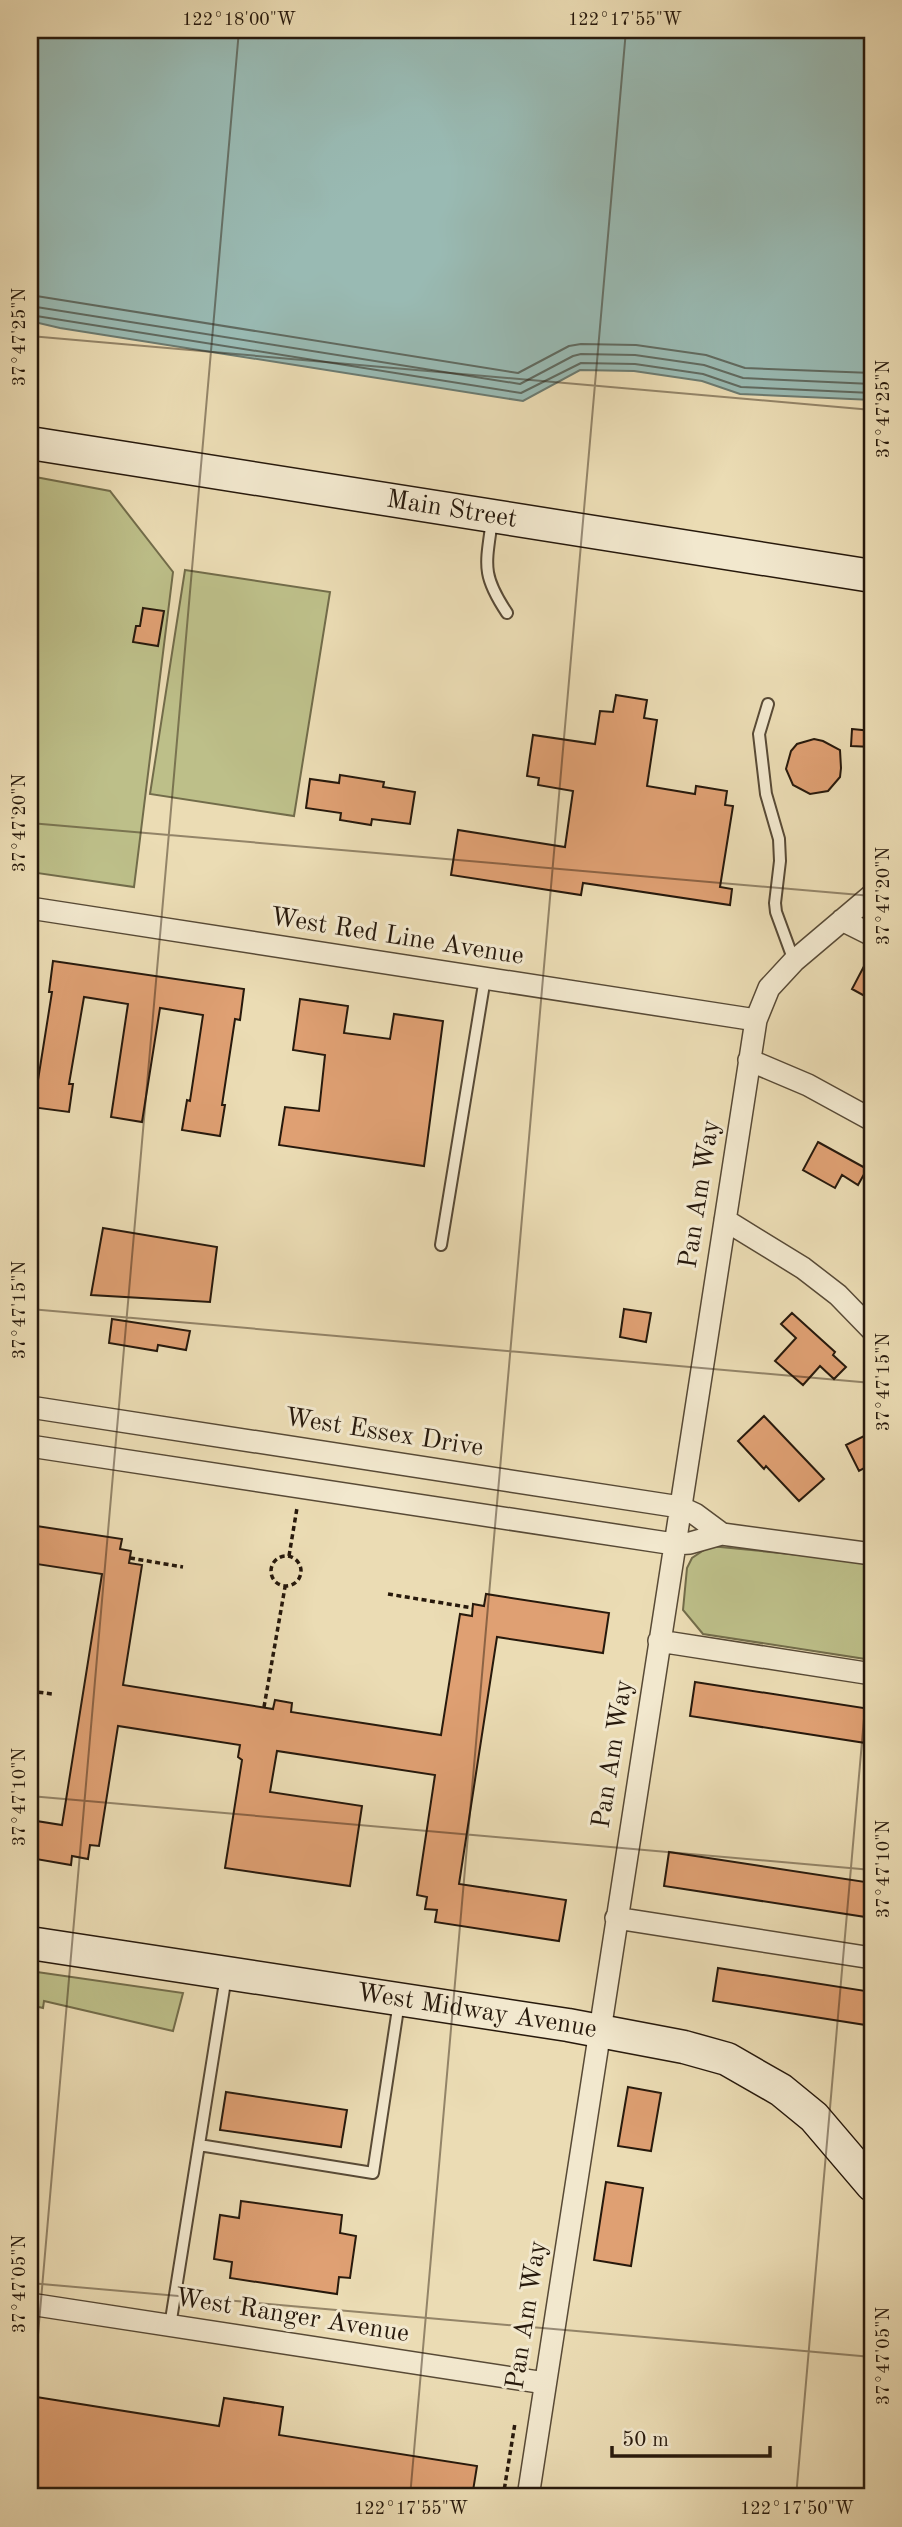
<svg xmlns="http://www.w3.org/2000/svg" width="902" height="2527" viewBox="0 0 902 2527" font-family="'Old Standard TT',serif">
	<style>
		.green { fill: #bdbf89; stroke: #726c4a; stroke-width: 2 }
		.water { fill: #99bab3; stroke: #6b7a70; stroke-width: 2 }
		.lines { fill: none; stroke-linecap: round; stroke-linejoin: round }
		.shore { stroke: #606a60; stroke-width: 2 }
		.building { fill: #dfa073; stroke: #27190c; stroke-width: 2 }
		.lane-casing { stroke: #584a36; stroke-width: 14 }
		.street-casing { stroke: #584a36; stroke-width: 24 }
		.secondary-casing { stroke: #27190c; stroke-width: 35 }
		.path { stroke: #27190c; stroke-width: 3.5; stroke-dasharray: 5 3.5; stroke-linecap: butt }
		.lane { stroke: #f2e8ce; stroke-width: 10 }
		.street { stroke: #f2e8ce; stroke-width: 21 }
		.secondary { stroke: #f2e8ce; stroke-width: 32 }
		.ticks { fill: none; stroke: #27190c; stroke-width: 2; stroke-opacity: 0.45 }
		.labels { text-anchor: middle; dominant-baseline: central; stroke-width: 6; stroke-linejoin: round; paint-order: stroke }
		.street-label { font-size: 26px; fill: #27190c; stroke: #f2e8ce }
		.neatline { fill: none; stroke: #27190c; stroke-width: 2.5 }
		.ticks-label { font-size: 18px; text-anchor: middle; fill: #27190c }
	</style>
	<rect width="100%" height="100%" fill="#ebdcb4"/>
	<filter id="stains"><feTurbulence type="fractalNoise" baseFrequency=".00286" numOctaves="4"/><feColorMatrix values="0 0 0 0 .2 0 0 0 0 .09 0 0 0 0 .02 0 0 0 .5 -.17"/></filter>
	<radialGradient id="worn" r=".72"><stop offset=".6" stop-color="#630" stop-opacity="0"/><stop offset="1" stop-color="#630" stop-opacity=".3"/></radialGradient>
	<path class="green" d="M30,476L110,491L173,572L134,887L30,872Z
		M185,570L330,592L294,816L150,794Z
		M710,1546L872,1562V1660L703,1634L683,1610L687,1568L692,1558Z
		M30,1971L183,1993L173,2031L44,2001L43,2008L30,2005Z"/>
	<path class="water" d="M30,30H872V400L740,394L702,381L634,371L580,370L523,401L60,328L30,321Z"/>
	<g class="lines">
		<path class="shore" d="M30,295L518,373L569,346L581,344L636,345L706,355L745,368L872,373
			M30,306L520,384L573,356L581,354L635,355L704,365L743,378L872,384
			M30,315L521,393L581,363L635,364L703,374L741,387L872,393"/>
	</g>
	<path class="building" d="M143,608L164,611L158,646L133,642L136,626H140Z
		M616,695L647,700L644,718L657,720L647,786L695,794L696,786L727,791L725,805L733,806L720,887L732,889L730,905L583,883L581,895L451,875L458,830L565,847L573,791L538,785L539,778L527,776L533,735L595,744L600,711L613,712Z
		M852,729L872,731V747L851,746Z
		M814,739L823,741L840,750L841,768L840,777L828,791L810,794L793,785L786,769L791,751L797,744Z
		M340,775L384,782L383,787L415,792L410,824L372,819L371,825L340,820L341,813L306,808L310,779L339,783Z
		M872,951V1000L852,989Z
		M53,961L244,989L240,1020L235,1019L222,1105H225L220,1136L182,1130L187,1100L190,1101L203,1015L160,1008L142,1122L111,1117L128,1004L84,997L69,1084H73L69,1112L31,1107L34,1078L38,1080L52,992H49Z
		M300,999L348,1006L344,1033L390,1039L394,1014L443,1021L424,1166L279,1145L285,1107L319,1111L325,1055L293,1050Z
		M818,1142L867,1169L858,1185L842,1175L835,1188L803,1170Z
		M103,1228L217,1247L210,1302L91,1295Z
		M624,1309L651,1313L646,1342L620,1337Z
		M792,1313L835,1352L833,1355L846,1367L834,1379L820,1366L803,1385L775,1361L796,1338L781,1324Z
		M112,1319L190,1331L186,1350L158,1345L157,1351L109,1343Z
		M764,1416L824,1479L799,1501L766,1466L764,1469L738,1441Z
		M872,1432V1464L859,1471L846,1445Z
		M30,1525L122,1539L120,1549L131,1551L129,1563L142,1565L123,1685L273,1709L275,1700L292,1703L291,1712L441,1735L460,1614L472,1616L473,1604L484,1606L486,1594L609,1613L603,1653L497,1637L459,1884L566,1900L559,1941L435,1922L437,1910L425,1909L427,1897L417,1895L435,1775L277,1751L270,1792L362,1806L350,1886L225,1868L242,1760L238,1757L240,1745L118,1726L99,1846L90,1845L88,1859L72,1856L71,1865L30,1858V1820L62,1825L102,1574L30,1563Z
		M695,1682L870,1709L869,1712H872V1744L690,1716Z
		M669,1852L872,1883V1918L664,1886Z
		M718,1968L872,1992V2026L713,2001Z
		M628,2087L661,2093L651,2151L618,2146Z
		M226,2092L347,2110L341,2147L220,2130Z
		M606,2182L643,2188L631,2266L594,2260Z
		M241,2201L342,2215L340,2233L356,2236L350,2278L339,2277L337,2294L230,2278L232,2262L214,2259L220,2215L239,2218Z
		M30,2396L219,2426L224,2398L283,2407L279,2435L477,2466L472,2497H30Z"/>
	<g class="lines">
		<g class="lane-casing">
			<path id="lane" d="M492,520C486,565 481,574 507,613
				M768,704L759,734L766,794L779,839L780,861L775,903L776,912L794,961
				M441,1245L485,978
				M199,2145L373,2173L399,2002
				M170,2326L226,1976"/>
		</g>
		<g class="street-casing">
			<path id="street" d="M30,908L756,1020
				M842,920L872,935
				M749,1060L808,1085L872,1120
				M725,1220L803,1268L838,1295L872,1330
				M30,1407L680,1507L695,1514L722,1534
				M30,1446L674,1544L690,1543L722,1534L872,1554
				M659,1641L872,1674
				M616,1918L872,1958
				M30,2304L545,2383
				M528,2497L756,1020L769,988L794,961L872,895"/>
		</g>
		<g class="secondary-casing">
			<g id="secondary">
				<path id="s1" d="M30,443L872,576"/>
				<path id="s2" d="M30,1943L568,2025L684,2047L727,2059L781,2090L814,2117L872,2185"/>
			</g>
		</g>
		<path class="path" d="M271 1571a15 15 0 1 1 30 0a15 15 0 1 1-30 0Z
			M289,1556L297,1508
			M130,1558L183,1567
			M388,1594L473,1608
			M30,1691L52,1694
			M264,1707L285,1587
			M503,2497L515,2423"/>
		<use href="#lane" class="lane"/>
		<use href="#street" class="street"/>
		<use href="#secondary" class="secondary"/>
	</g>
	<path class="ticks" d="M30,336L872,410M30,823L872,896M30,1309L872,1383M30,1796L872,1870M30,2283L872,2357M30,2426L239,30M410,2497L626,30M796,2497L872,1627"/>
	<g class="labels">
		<g class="street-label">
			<text stroke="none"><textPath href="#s1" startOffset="427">Main Street</textPath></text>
			<text transform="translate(397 937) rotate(9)">West Red Line Avenue</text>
			<text transform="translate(700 1194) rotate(-81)">Pan Am Way</text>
			<text transform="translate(384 1433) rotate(9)">West Essex Drive</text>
			<text transform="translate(613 1754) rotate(-81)">Pan Am Way</text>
			<text stroke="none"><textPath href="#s2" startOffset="452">West Midway Avenue</textPath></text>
			<text transform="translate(527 2315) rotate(-81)">Pan Am Way</text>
			<text transform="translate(292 2316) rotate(9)">West Ranger Avenue</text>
		</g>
	</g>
	<rect width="902" height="2527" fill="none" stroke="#ebdcb4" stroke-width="77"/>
	<path d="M612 2446v10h158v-10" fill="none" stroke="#27190c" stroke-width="3.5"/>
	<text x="622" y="2446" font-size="21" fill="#27190c" stroke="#f2e8ce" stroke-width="5" paint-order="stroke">50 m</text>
	<rect x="38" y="38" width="826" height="2450" class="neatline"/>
	<g class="ticks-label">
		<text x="239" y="25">122°18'00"W</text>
		<text x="625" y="25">122°17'55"W</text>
		<text transform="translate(19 337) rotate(-90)" y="6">37°47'25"N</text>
		<text transform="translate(883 409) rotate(-90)" y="6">37°47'25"N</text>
		<text transform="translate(19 823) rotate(-90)" y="6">37°47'20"N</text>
		<text transform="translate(883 896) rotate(-90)" y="6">37°47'20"N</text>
		<text transform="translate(19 1310) rotate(-90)" y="6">37°47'15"N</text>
		<text transform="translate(883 1382) rotate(-90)" y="6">37°47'15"N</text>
		<text transform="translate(19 1797) rotate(-90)" y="6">37°47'10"N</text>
		<text transform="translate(883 1869) rotate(-90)" y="6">37°47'10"N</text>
		<text transform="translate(19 2284) rotate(-90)" y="6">37°47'05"N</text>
		<text transform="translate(883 2356) rotate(-90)" y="6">37°47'05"N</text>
		<text x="411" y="2514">122°17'55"W</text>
		<text x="797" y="2514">122°17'50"W</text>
	</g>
	<rect width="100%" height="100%" filter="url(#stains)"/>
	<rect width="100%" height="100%" fill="url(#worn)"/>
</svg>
